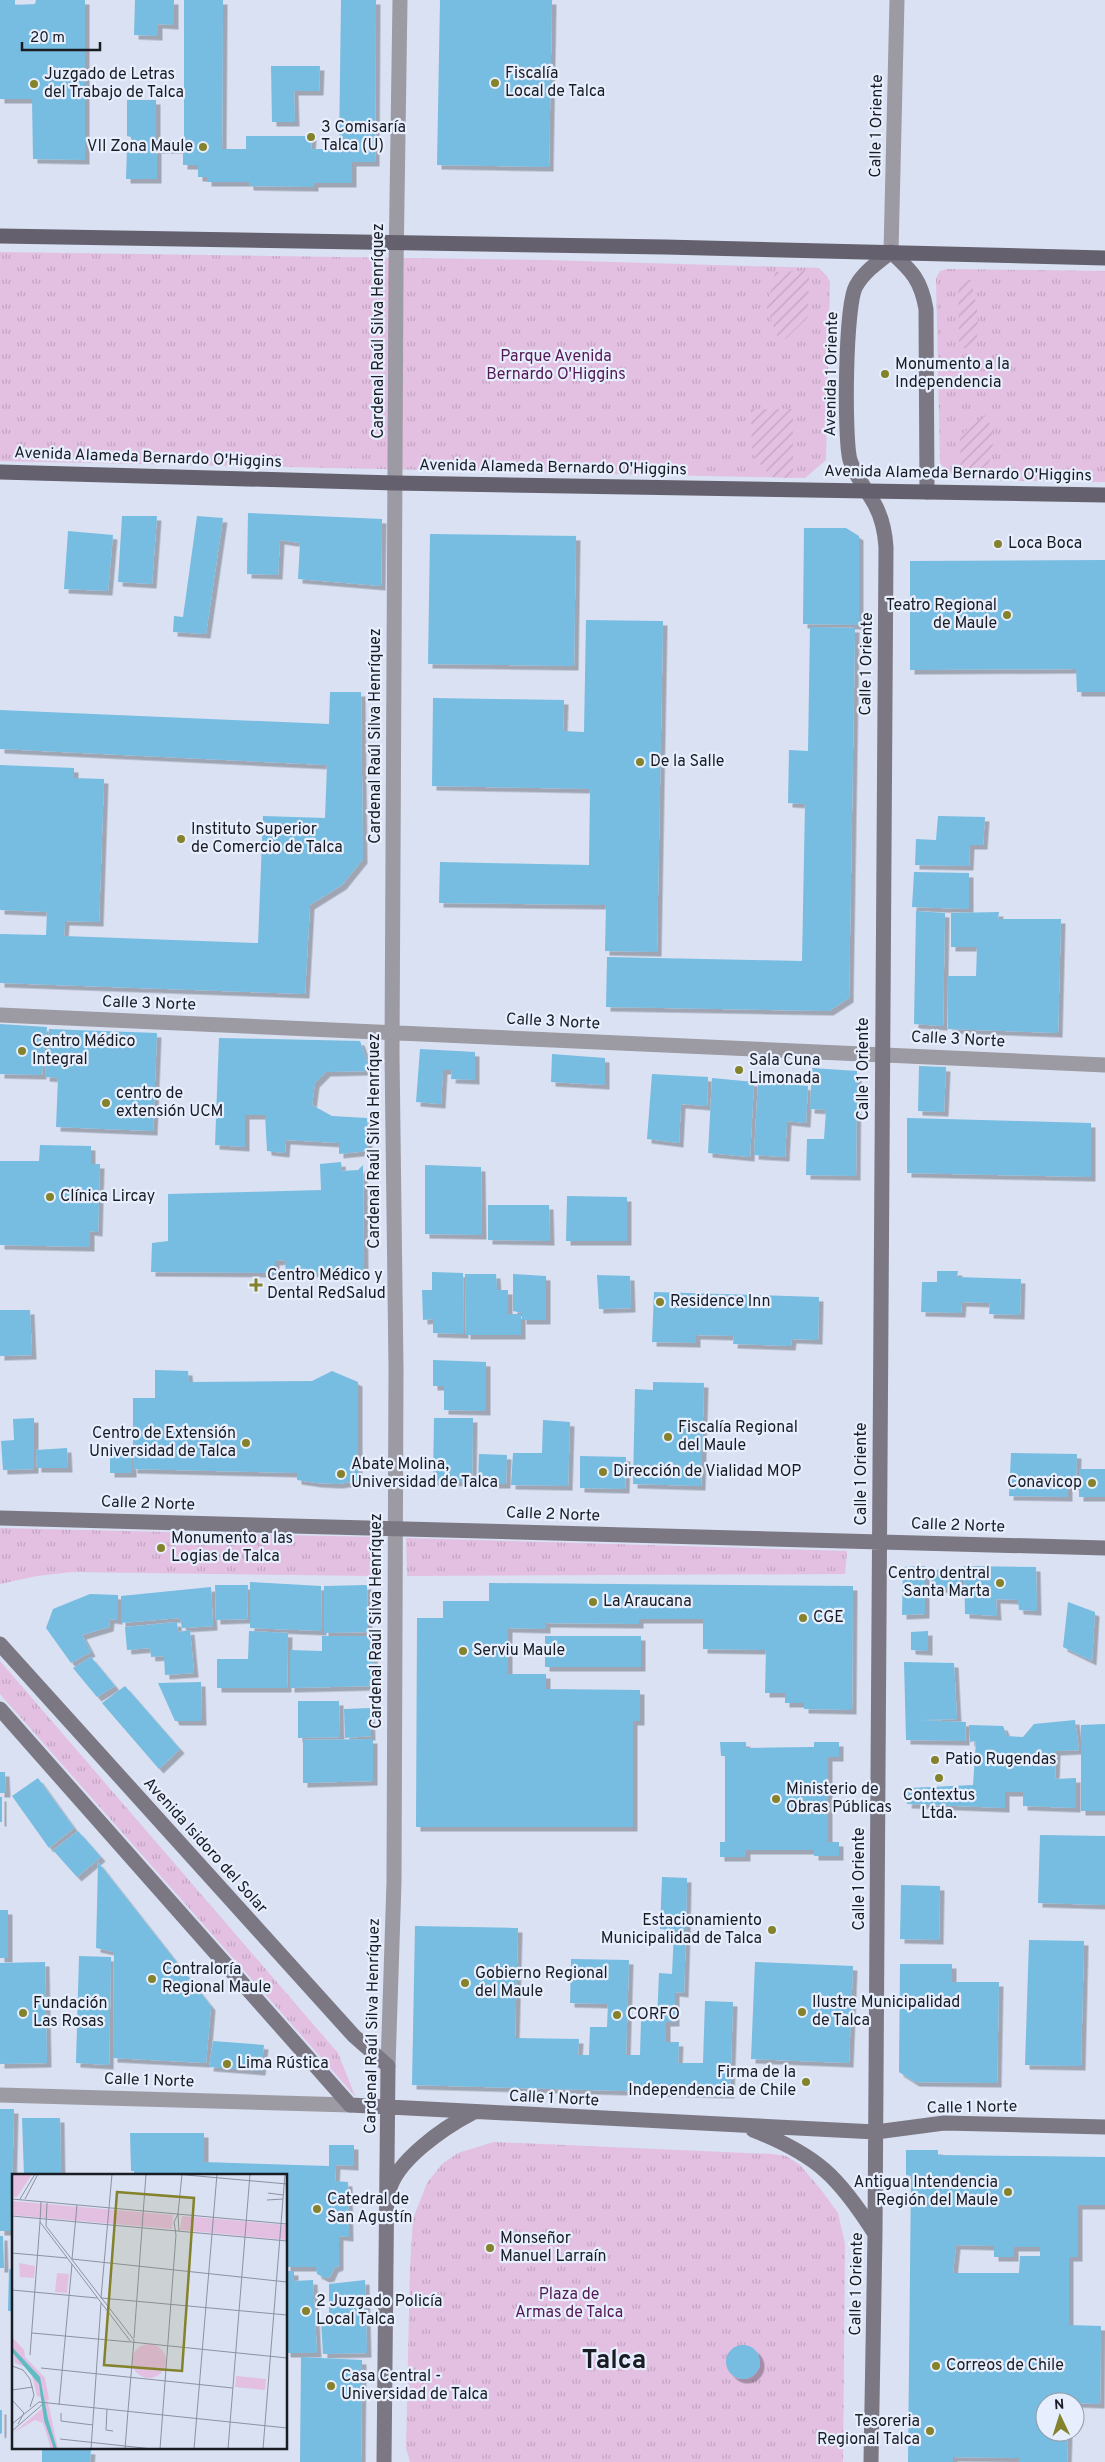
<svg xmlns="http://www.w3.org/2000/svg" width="1105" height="2462" viewBox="0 0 1105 2462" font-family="Overpass,sans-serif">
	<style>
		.park { fill: url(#park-tufts) }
		.garden { fill: url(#garden-furrows) }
		.building { fill: #77bce1; fill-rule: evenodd; filter: url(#shadow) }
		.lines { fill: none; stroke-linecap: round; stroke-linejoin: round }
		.street { stroke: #9c9aa2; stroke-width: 15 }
		.secondary { stroke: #7b7884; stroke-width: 15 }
		.primary { stroke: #64606e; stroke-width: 15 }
		.poi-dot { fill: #84822b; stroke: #e7eefd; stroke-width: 2 }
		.labels { text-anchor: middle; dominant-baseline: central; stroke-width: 4.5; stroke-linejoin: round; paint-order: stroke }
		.poi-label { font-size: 16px; fill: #191c23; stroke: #e7eefd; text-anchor: start }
		.street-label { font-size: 16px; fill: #191c23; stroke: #e7eefd }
		.park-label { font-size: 16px; fill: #541853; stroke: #e7eefd }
		.town-label { font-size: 26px; font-weight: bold; fill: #191c23; stroke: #e7eefd }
		.inset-road { fill: none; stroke: #8c92a0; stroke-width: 1 }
		.view { fill: #84822b; fill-opacity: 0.15; stroke: #84822b; stroke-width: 2.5 }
		.inset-edge { fill: none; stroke: #191c23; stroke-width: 2.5 }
	</style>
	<defs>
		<pattern id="park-tufts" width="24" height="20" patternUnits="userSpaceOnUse" patternTransform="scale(1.25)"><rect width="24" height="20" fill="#e3bfe1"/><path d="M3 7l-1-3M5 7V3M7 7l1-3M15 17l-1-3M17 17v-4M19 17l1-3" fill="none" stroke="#c2a4c1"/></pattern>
		<pattern id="garden-furrows" width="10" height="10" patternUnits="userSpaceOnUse" patternTransform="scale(1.25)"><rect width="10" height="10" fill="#e3bfe1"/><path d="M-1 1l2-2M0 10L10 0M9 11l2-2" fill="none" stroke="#c2a4c1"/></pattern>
		<filter id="shadow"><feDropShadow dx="4.5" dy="4.5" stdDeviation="0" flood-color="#0004"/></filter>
	</defs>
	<rect width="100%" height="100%" fill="#d9e1f3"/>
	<path class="park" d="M0,252L546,260L819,268L827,276L830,282L826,460L805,478L0,461Z
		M948,269L1105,271V482L958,480L940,464L936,278L940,271Z
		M0,1528L372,1537L371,1576L72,1572L37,1576L0,1584Z
		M406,1538L847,1551L845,1574L407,1576Z
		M0,1661L338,2053L355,2096L0,1694Z
		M494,2142L772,2154L786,2156L800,2165L822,2191L838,2213L845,2244L843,2462H410L406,2448L410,2267L413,2219L427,2183L442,2164L458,2153Z"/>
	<path class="garden" d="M803,271L809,276L808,317L786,339L779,340L766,306L774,282L775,272Z
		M962,277H969C977,300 981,323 975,348H963L959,342L958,283Z
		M751,409H793V478L771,477L752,454Z
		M985,415C999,437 992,458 982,480H961L960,436Z"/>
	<path class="building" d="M0,0H15V5L35,4L36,0H85V160L33,159L32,99H0Z
		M135,0H174V25L158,24V36L134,35Z
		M184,0H223L222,149H246V136H312L311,149H339L341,0H376L375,162H352V183H314V187L249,186V182H207V177H198V165H183V149H157V179H126L127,147H131V137L127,136V100H156V140H184Z
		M440,0H552L549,167L437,165Z
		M271,66H320L319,91H294L295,122H272Z
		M248,513L382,519L381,586L298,579L300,543L280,540L278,575L247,574Z
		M122,516H157L152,584L118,582Z
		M197,516L223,518L206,634L173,632L174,616L183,617Z
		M804,528H846L859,536V625L803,624Z
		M68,531L113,535L108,591L64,589Z
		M430,534L576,536L574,666L428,664Z
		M1105,560V692H1077L1076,669L910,670V561Z
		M586,620L663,621L657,952L605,951L606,905L439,903L440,862L589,865L590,789L432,786L433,698L564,700L563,731L584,732Z
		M810,627L855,628L849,998L829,1011L606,1007L607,957L802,961L805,804L788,803L789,750L808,751Z
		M330,692H361L363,859L342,885L310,905L305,994L0,983V934L46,935L47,912L0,910V765L74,768V778L104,779L99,922L65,921L64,936L258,943L263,816L325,818L327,765L0,749V710L329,724Z
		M938,816L985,817L983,845H970L969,866L915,865L916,839L936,840Z
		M914,872L969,873V909L912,907Z
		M916,911L945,913L943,1026L914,1024Z
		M999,912L998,919H1061L1058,1033L948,1029L947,976H976L977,947H951V913Z
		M0,1024L47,1027L42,1075L0,1074Z
		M49,1029L157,1033L153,1131L56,1127L58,1078L45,1077Z
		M219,1038L360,1041L367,1061L366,1071L326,1072L315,1083L312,1105L332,1116L367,1118L368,1151L339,1154V1143L286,1140L285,1153L267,1151L265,1115H245V1147L215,1145Z
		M420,1049L475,1052V1080L451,1079L452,1070H443L441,1104L416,1102Z
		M552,1054L605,1058V1085L551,1082Z
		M919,1066L946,1067L944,1112L918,1111Z
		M812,1068L857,1071L856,1176L806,1175L807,1139H824L826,1110L810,1109Z
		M652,1074L708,1077L707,1106L681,1104L679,1143L647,1139Z
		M712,1078L754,1082L750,1157L708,1153Z
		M758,1081L808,1086L806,1123L787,1121L785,1157L754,1155Z
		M907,1118L1091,1123V1177L907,1173Z
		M40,1145L91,1146V1164H100L98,1232L90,1231V1247L0,1245V1161H39Z
		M341,1162L342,1171L358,1170L363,1165L364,1272L286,1273L285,1260L275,1261V1273L151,1272L152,1243L168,1241V1194L321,1190L320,1164Z
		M425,1165L481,1167L482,1235L425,1234Z
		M567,1196L627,1197V1241H566Z
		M488,1205H549L550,1241L488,1240Z
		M937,1271H958L957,1277L1021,1279L1020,1315L989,1314L990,1303L962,1302L961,1313L921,1312L922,1282H937Z
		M432,1272L463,1273L464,1334L433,1333V1319L423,1320L422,1290H432Z
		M465,1274H496L497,1290H508V1314H521V1335H466Z
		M513,1274L546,1276V1320H522V1313L513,1311Z
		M597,1275L630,1276L631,1308L599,1309Z
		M654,1292L819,1297L818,1340L792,1339L791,1346L733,1344L734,1336L696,1335V1343L652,1342Z
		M0,1310H30L32,1355L0,1356Z
		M433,1360L486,1362V1411L444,1410V1386H433Z
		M155,1370L188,1371L189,1382L312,1381L332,1371L358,1382V1481L338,1484L317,1483L297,1480V1473L133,1469V1398H155Z
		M653,1382L704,1383L701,1486L633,1484L635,1389L653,1390Z
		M34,1418V1469L3,1470L1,1441L14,1440L13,1419Z
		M434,1418H473L472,1482L433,1481Z
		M543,1420L570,1422L568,1486L511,1485L513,1453H542Z
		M67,1448L68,1468H37L36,1450Z
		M110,1448H132V1473H110Z
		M1011,1453L1077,1454L1076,1486L1068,1484V1497L1009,1496Z
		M479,1454L507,1455L506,1484H478Z
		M580,1456L626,1457L625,1489L580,1488Z
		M1079,1469H1105V1497H1079Z
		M925,1566V1614L902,1615L903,1567Z
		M964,1566L1036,1567L1037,1611L1019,1610L1018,1600L996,1599L997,1616L965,1614Z
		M962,1569V1589L932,1588L931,1570Z
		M250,1582L321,1586L322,1631L250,1628Z
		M489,1583L853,1586L852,1710L804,1709V1703H785V1693H765L766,1650L703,1649V1619H639V1624L546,1623V1629L508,1628V1674H546V1689L640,1690V1721H633V1827H416L417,1618H443V1601H489Z
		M215,1585H248L247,1619L216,1620Z
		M367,1585L368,1632L324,1633V1586Z
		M211,1587L213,1626L182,1628L180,1618L121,1623V1596Z
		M90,1594L118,1595V1620L110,1619L109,1627L82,1635L91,1652L71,1663L46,1628L53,1609Z
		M1068,1602L1095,1612L1092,1661L1063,1647Z
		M177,1622L178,1632L190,1630L194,1673L165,1675L164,1656L151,1657L150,1648L127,1650L125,1627Z
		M249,1631L288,1633L287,1688H217V1659H248Z
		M928,1631V1651L911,1650V1632Z
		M322,1636H373L374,1686L290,1688V1650L322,1651Z
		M545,1636H641V1667H545Z
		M91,1657L115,1686L97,1697L73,1668Z
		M904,1662L954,1663L957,1719L919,1720L966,1722L965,1741L906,1740Z
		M201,1682L202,1721H175L158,1683Z
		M125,1686L180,1749L159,1769L102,1703Z
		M298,1701H339L340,1737L298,1738Z
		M370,1708L371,1736L345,1738L344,1709Z
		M1075,1720L1079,1750L1056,1751L1055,1779L1076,1778V1808L1023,1806V1792H1005V1808L907,1804L909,1788L973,1785L976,1741L970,1742L969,1725L1003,1726L1007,1736L1023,1737L1034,1724Z
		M1105,1724V1811H1081V1725Z
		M373,1739V1781L303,1783V1740Z
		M720,1742H746V1748L814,1747V1742H839V1757H828V1842H839V1856H814V1850H746V1857H720V1842H725V1756H721Z
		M0,1772H5L6,1793H0Z
		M38,1778L74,1828L49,1848L12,1796Z
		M0,1797H2V1822H0Z
		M78,1831L101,1857L77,1877L53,1850Z
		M1040,1835L1105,1836V1905L1038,1903Z
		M98,1862L211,2006L206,2063L113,2058L114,1952L96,1948Z
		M662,1877L687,1878L686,1930L660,1929Z
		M901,1885L940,1886L939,1940L900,1939Z
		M0,1910H8V1958H0Z
		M415,1926L518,1928L515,2038L579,2039L578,2055H589L590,2027H607L608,2004L570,2003L571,1959L629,1960L626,2055H640L641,2020H657L659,1973L672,1974L674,1931H686L684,1993L675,1992V2022H666V2042H679L678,2063H703L705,2001L733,2002L730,2094L412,2085Z
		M1029,1940L1084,1941L1081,2066L1025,2065Z
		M79,1956L111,1957L109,2065L76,2063Z
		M45,1962L47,2063L0,2064V1963Z
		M755,1962L853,1966L849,2063L751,2059Z
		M900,1964H952V1982H999L997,2083L915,2082L899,2072Z
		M213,2041L264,2045L261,2071L209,2067Z
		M0,2109H14L11,2231H0Z
		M22,2118H60L61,2176H24Z
		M130,2133H204V2162L329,2166V2145H354V2166L336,2165L335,2181L348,2182L349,2237L339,2236V2266L334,2268L330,2277L325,2278L317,2274L316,2267H286V2176H134V2171H131Z
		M906,2150H938V2155L1105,2157V2205H1078V2257H1069V2325L1101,2326L1100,2404L1045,2402V2432H1068L1067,2462H1019V2458L953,2457V2462H908L911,2176L906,2175ZM956,2245L994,2246V2257H1014V2247H1040V2256H1020L1019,2273H953Z
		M0,2236H3L4,2268H0Z
		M9,2269L14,2270V2311H8Z
		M286,2271H294V2281L313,2280L317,2353H286Z
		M365,2280L367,2353L323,2354L321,2321L329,2319V2284Z
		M726 2362a17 17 0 1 1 34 0a17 17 0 1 1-34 0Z
		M301,2357L362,2360L361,2462H300Z
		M0,2410H2V2433L0,2434Z
		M42,2448L91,2450L90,2462H42Z"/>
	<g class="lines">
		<path class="street" d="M891,252L897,0
			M0,1015L1105,1065
			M388,2066L394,1882L396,1368L392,1054L396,268L400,0
			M0,2095L350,2105"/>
		<path class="secondary" d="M0,1518L1105,1548
			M0,1644L354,2036L388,2066L384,2462
			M0,1709L350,2105L876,2132L944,2123L1105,2127
			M753,2130C817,2155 839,2177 875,2234
			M389,2192C395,2161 445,2127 472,2113
			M871,2462L875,2234L886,547C885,532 882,517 874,503C866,489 855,476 850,460C844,438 845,305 856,286C864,272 878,262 891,252C912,271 921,280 926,309L927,492"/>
		<path class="primary" d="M0,236L665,247L1105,258
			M0,472L395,483L1105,495"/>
	</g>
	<g class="poi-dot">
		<circle cx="495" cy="83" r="5"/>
		<circle cx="34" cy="84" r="5"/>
		<circle cx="311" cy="137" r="5"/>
		<circle cx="203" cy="147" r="5"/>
		<circle cx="885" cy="374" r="5"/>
		<circle cx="998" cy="544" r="5"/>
		<circle cx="1007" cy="615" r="5"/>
		<circle cx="640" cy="762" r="5"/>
		<circle cx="181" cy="839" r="5"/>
		<circle cx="22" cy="1051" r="5"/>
		<circle cx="739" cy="1070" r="5"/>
		<circle cx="106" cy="1103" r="5"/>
		<circle cx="50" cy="1197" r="5"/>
		<path d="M253.5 1277.5h5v5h5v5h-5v5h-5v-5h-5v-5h5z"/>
		<circle cx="660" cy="1302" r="5"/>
		<circle cx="668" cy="1437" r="5"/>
		<circle cx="246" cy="1443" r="5"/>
		<circle cx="603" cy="1472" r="5"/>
		<circle cx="341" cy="1474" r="5"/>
		<circle cx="1092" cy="1483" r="5"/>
		<circle cx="161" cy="1548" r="5"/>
		<circle cx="1000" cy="1583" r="5"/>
		<circle cx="593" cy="1602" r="5"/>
		<circle cx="803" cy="1618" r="5"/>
		<circle cx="463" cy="1651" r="5"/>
		<circle cx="935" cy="1760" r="5"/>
		<circle cx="939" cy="1778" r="5"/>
		<circle cx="776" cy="1799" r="5"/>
		<circle cx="772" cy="1930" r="5"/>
		<circle cx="152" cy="1979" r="5"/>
		<circle cx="465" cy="1983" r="5"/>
		<circle cx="802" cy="2012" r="5"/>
		<circle cx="23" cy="2013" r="5"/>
		<circle cx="617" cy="2015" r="5"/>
		<circle cx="227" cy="2064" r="5"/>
		<circle cx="806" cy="2082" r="5"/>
		<circle cx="1008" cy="2192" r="5"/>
		<circle cx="317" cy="2209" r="5"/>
		<circle cx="490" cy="2248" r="5"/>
		<circle cx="306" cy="2311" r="5"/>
		<circle cx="936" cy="2366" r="5"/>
		<circle cx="331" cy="2386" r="5"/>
		<circle cx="930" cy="2431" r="5"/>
	</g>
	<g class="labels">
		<g class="poi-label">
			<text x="505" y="74">Fiscalía<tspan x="505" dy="18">Local de Talca</tspan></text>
			<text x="44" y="75">Juzgado de Letras<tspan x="44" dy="18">del Trabajo de Talca</tspan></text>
			<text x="321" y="128">3 Comisaría<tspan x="321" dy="18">Talca (U)</tspan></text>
			<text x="193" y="147" text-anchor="end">VII Zona Maule</text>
			<text x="895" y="365">Monumento a la<tspan x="895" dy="18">Independencia</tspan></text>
			<text x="1008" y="544">Loca Boca</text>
			<text x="997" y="606" text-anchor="end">Teatro Regional<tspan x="997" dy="18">de Maule</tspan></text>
			<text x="650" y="762">De la Salle</text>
			<text x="191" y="830">Instituto Superior<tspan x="191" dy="18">de Comercio de Talca</tspan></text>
			<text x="32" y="1042">Centro Médico<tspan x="32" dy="18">Integral</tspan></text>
			<text x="749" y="1061">Sala Cuna<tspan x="749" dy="18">Limonada</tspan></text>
			<text x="116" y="1094">centro de<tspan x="116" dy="18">extensión UCM</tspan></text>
			<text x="60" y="1197">Clínica Lircay</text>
			<text x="267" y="1276">Centro Médico y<tspan x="267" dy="18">Dental RedSalud</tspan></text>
			<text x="670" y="1302">Residence Inn</text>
			<text x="678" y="1428">Fiscalía Regional<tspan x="678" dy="18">del Maule</tspan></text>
			<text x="236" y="1434" text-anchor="end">Centro de Extensión<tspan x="236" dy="18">Universidad de Talca</tspan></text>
			<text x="351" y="1465">Abate Molina,<tspan x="351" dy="18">Universidad de Talca</tspan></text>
			<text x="613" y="1472">Dirección de Vialidad MOP</text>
			<text x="1082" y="1483" text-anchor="end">Conavicop</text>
			<text x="171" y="1539">Monumento a las<tspan x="171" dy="18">Logias de Talca</tspan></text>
			<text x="990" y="1574" text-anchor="end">Centro dentral<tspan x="990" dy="18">Santa Marta</tspan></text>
			<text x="603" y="1602">La Araucana</text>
			<text x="813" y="1618">CGE</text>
			<text x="473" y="1651">Serviu Maule</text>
			<text x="945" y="1760">Patio Rugendas</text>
			<text x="786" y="1790">Ministerio de<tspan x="786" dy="18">Obras Públicas</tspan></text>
			<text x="939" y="1796" text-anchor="middle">Contextus<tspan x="939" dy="18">Ltda.</tspan></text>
			<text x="762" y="1921" text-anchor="end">Estacionamiento<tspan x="762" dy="18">Municipalidad de Talca</tspan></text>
			<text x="162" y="1970">Contraloría<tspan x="162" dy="18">Regional Maule</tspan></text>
			<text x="475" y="1974">Gobierno Regional<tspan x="475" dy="18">del Maule</tspan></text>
			<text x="812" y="2003">Ilustre Municipalidad<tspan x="812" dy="18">de Talca</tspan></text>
			<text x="33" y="2004">Fundación<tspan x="33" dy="18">Las Rosas</tspan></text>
			<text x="627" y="2015">CORFO</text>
			<text x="237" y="2064">Lima Rústica</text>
			<text x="796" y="2073" text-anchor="end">Firma de la<tspan x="796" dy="18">Independencia de Chile</tspan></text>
			<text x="998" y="2183" text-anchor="end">Antigua Intendencia<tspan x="998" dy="18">Región del Maule</tspan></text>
			<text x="327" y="2200">Catedral de<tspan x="327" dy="18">San Agustín</tspan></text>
			<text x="500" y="2239">Monseñor<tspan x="500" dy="18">Manuel Larraín</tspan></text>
			<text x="316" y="2302">2 Juzgado Policía<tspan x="316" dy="18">Local Talca</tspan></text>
			<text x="946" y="2366">Correos de Chile</text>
			<text x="341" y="2377">Casa Central -<tspan x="341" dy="18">Universidad de Talca</tspan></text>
			<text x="920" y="2422" text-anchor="end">Tesoreria<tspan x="920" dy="18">Regional Talca</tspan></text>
		</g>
		<g class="street-label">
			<text transform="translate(877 126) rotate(-89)">Calle 1 Oriente</text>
			<text transform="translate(379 331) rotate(-90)">Cardenal Raúl Silva Henríquez</text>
			<text transform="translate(832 374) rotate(-89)">Avenida 1 Oriente</text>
			<text transform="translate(148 458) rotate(2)">Avenida Alameda Bernardo O'Higgins</text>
			<text transform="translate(553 468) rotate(1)">Avenida Alameda Bernardo O'Higgins</text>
			<text transform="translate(958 474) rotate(1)">Avenida Alameda Bernardo O'Higgins</text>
			<text transform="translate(867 664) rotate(-89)">Calle 1 Oriente</text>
			<text transform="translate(376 736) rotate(-90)">Cardenal Raúl Silva Henríquez</text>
			<text transform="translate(149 1004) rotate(2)">Calle 3 Norte</text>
			<text transform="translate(553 1022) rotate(3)">Calle 3 Norte</text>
			<text transform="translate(958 1040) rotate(3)">Calle 3 Norte</text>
			<text transform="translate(864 1069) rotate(-90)">Calle 1 Oriente</text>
			<text transform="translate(375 1141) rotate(-90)">Cardenal Raúl Silva Henríquez</text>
			<text transform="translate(862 1474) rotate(-90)">Calle 1 Oriente</text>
			<text transform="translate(148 1504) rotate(2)">Calle 2 Norte</text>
			<text transform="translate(553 1515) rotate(2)">Calle 2 Norte</text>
			<text transform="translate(958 1526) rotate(2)">Calle 2 Norte</text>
			<text transform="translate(377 1621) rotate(-90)">Cardenal Raúl Silva Henríquez</text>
			<text transform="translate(205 1846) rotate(48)">Avenida Isidoro del Solar</text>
			<text transform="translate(860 1879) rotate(-90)">Calle 1 Oriente</text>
			<text transform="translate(373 2026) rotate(-89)">Cardenal Raúl Silva Henríquez</text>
			<text transform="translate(149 2081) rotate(2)">Calle 1 Norte</text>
			<text transform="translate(554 2099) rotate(3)">Calle 1 Norte</text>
			<text transform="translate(972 2108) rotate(-1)">Calle 1 Norte</text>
			<text transform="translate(857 2284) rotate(-89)">Calle 1 Oriente</text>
		</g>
		<g class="park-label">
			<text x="556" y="357">Parque Avenida<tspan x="556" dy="18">Bernardo O'Higgins</tspan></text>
			<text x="569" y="2295">Plaza de<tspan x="569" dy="18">Armas de Talca</tspan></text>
		</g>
		<g class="town-label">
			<text x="614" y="2361">Talca</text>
		</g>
	</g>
	<g transform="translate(12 2174)">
		<rect width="275" height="275" fill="#d9e1f3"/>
		<path d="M0,0H20L5,23H0ZM7,89L23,92L22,104L8,103ZM45,99L57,100L55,119L43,118ZM32,233L31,249L23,246L1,259Z" fill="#e3bfe1"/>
		<path d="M0,163L12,176L13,183L33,204L37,226L25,222L20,201L14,193L3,189ZM32,233H37L46,275H39L31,249Z" fill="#e3bfe1"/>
		<path d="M0,27L161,41L160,55L0,41ZM170,42L275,51V66L168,56ZM120 187a17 17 0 1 1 34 0a17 17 0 1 1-34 0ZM0,172L31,204L45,275H41L34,254L29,216L16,193L0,177ZM224,202L254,205L253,216L223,213Z" fill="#e3bfe1"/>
		<path d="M0,173L28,203L36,245L45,275H42L32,246L27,210L0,178Z" fill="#60bcc3"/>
		<path class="inset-road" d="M163,0L275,10M256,19L271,21M0,25L275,50M8,25L23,0M13,25L26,0M255,26L271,25M29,28L28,48L119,168L275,184M35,29L34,52L122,166L116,237M166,40L170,0M166,40L167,57M0,42L275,67M0,79L55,84M60,85L275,108M60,85L65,31M0,116L85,124M89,124L100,0M89,124L275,141M20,159L118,168M122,164L134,0M18,181L28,48M0,192L11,196L18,205L22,221L18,233M29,194L221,214M0,216L21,213M0,226L12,239L6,250M47,231L60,90M95,235L94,256L101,257M49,239V247L81,251M0,250L27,228L275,254M0,257L31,230M48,265L141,275M79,275L89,129M113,275L116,237M148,275L164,61L162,48L166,40M182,275L205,0M216,275L238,0M251,275L273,0"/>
		<path class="view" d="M105,18L182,24L170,197L92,191Z"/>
		<rect width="275" height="275" class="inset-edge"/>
	</g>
	<g transform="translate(1060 2417) rotate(356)"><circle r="24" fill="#e7eefd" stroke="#959aa6"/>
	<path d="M0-4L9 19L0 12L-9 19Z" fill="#84822b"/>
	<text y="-8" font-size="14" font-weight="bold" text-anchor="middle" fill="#191c23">N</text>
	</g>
	<path d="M22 42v8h78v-8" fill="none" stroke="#191c23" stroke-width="2.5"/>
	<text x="30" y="42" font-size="15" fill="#191c23" stroke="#e7eefd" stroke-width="4" paint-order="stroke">20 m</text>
</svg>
